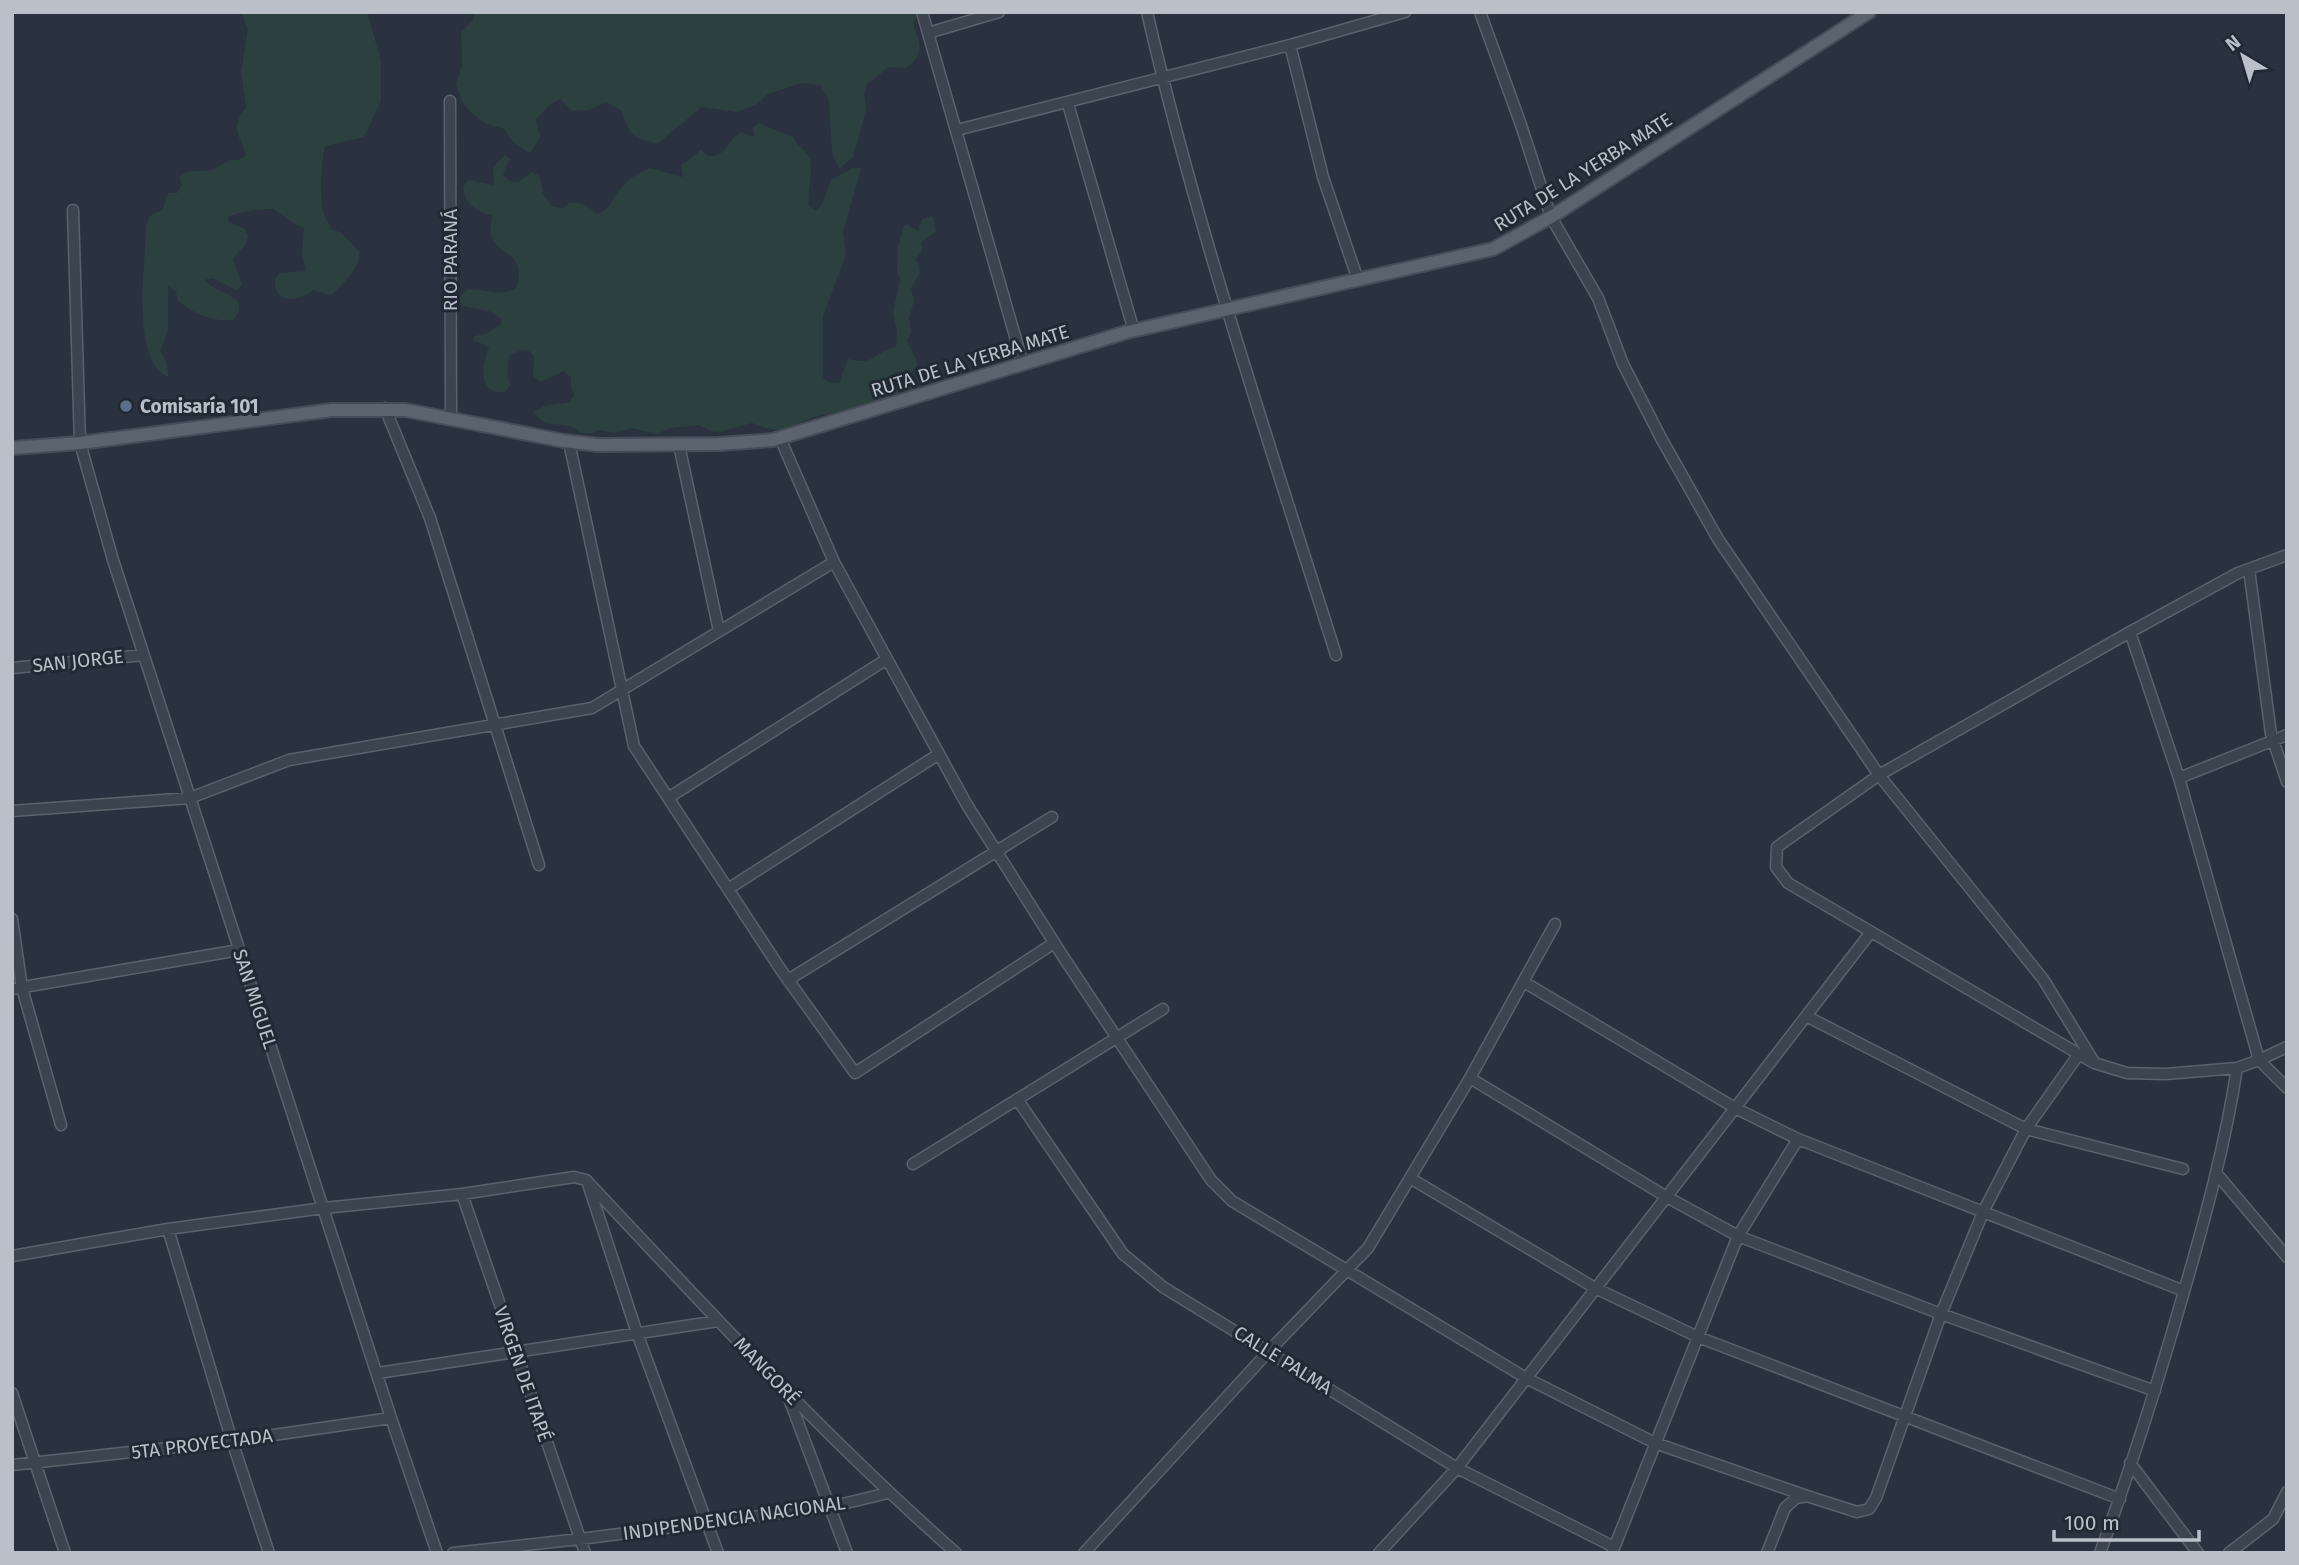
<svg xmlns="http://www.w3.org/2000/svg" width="2299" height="1565" viewBox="0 0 2299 1565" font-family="'Fira Sans',sans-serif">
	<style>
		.green { fill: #2c4040 }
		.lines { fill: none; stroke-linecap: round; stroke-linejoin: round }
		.minor-casing { stroke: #5a626c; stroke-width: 13 }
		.major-casing { stroke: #464d58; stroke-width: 16 }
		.minor { stroke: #3c444f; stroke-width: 10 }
		.major { stroke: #5b636e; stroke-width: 12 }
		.service-dot { fill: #5c6f8a; stroke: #212934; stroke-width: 2.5 }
		.labels { text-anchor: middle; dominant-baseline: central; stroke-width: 6; stroke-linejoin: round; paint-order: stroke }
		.street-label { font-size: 19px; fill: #b9c0c9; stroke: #212934 }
		.poi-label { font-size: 19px; font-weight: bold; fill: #b9c0c9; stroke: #212934; text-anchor: start }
	</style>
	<rect width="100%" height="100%" fill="#29323e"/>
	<path class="green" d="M241,12H367L381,60V101L364,137L325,146C321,162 319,199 324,215C326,220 330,224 332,230L340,232L359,251C361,269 343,283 331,295L313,290C297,302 274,305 275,279L280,273L306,271L302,253L304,227L296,225L273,209C259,209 240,211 228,217V222L245,229L248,237L245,245L233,259L242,284L237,291L213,278L204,280C214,291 231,292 239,303V312L234,320C212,322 194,314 177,300L176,291L168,286V331L160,351L165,358L169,377C134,365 143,280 145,250C146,241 144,227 149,218C152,213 157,212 162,210L169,193H177L182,185L179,177L186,172L213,170L230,160H239L246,155C239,133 230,129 246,107L241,72L248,29Z
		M476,12H921L913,22C919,43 927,52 906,68L889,67L867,84L864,93L866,110L853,157L839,169L832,152L829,101L820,85L802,83L768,94L755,105L737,112L702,107L658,143C634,139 628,135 622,111L606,102L589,110L572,111L560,99L548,106L536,120L540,137L530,153L514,143L504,129L487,124L472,114L461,100L456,83L462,66L461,32L472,21Z
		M759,123L793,137C797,147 807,150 810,160C814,175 806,191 809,206L816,210L822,205L831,180L852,168H861L843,232L846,255L823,316V378L831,383H839L848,359C877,366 873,352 896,347L897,330L893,313L900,279L897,270L898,246L904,226L908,225L918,231L922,219L933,216L936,231L921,242L922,251L915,260L919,264L920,273L911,288L914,301L909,318L911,332L907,341L918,364L908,377L919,382V387L904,400L896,396L884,402H869L848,410L813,417L783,430L765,428L752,423L719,432L710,431L699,425L671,428L656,434L632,428L614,433L601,430L593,433H581C566,418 549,433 533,412L544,406L570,402L574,395L571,387V378L564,371L540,382L533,376L534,357L529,351L521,350L509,356L507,377L511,385L505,392C478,396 481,365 489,348L486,345L473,341L474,336L486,334L501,324V319L489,311L463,306L458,298L468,289C485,289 502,298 517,287C526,252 499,256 491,237C489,230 492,222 492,215C476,212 465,204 463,187L469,180L494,185L493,168L504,155L511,159L506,166L503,175L510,181L518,182L532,172L540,176L543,194L553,207L563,208L570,202L584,204L598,214C613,206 611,200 621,188C628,178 639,173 650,168L683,177L681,165L701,150L708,156C727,157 726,142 740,132L755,137L753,128Z"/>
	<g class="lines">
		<g class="minor-casing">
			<path id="minor" d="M922,12L1023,364
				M1147,12C1197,230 1269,442 1336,655
				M1480,12L1520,122L1551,217L1598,298L1623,364L1661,438L1718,539L1879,775L1777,847L1776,867L1788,883L2094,1063L2127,1073L2165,1074L2237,1068L2259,1060L2287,1047
				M928,33L999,12
				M1290,45L1323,177L1358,280
				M450,101L451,419
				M1068,104L1134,331
				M957,130L1290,45L1405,12
				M73,210L80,443L113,560L391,1418L437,1553
				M385,408L430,518L539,865
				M780,438L834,562L967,805L1064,958L1211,1180L1232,1201L1526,1378L1655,1443L1807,1496
				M569,442L634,746L728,889
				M679,445L719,631
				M2249,569L2271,734L2287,782
				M2130,632L2179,778
				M12,668L144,655
				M2287,735L2179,778L2259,1060L2287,1088
				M939,754L728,889L781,970L855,1073L1054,943
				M668,798L887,659
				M12,811L190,798L289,760L592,708L834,562
				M12,919L22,988L61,1125
				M788,980L1052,817
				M1524,982L1735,1108L1798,1139
				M12,989L239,950
				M1806,1016L2026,1129L2183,1169
				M2094,1062L2043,979L1879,775L2130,632L2238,573L2287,555
				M1470,1078L1665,1196L1738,1236L1798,1139L2184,1291
				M1017,1099L1123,1254L1163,1287L1457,1468L1614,1547
				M913,1164L1163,1009
				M2217,1174L2287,1257
				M1410,1178L1595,1288L1698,1337L2120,1499
				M586,1180C706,1308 825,1437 956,1553
				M588,1184L637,1333L718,1553
				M462,1194L585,1553
				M168,1229L232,1441L269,1553
				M12,1256L168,1229L324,1208L462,1194L574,1177L586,1180
				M378,1373L718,1321
				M12,1393L65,1553
				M788,1396L847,1553
				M2130,1463L2198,1553
				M12,1465L232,1441L391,1418
				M453,1553L580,1539L830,1507L888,1493
				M1084,1553L1269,1351L1368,1248L1470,1078L1555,924
				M1379,1553L1457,1468L1871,932
				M1612,1553L1738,1236L1941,1314L2155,1391
				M1767,1553L1785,1508L1796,1498L1807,1496L1857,1512L1869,1509L1876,1498L1941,1314L1984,1210L2026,1129L2079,1054
				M2100,1553C2131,1468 2158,1382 2183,1295C2205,1219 2225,1146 2237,1068
				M2229,1553L2273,1519L2287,1492"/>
		</g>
		<g class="major-casing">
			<path id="major" d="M12,448L80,443L332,410H405L564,441L598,445L719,444L773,440L1127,332L1493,249L1551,217L1869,12"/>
		</g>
		<use href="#minor" class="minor"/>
		<use href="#major" class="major"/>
	</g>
	<circle class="service-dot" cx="126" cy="406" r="7"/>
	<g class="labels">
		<g class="street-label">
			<text transform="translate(1583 172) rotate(-32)">RUTA DE LA YERBA MATE</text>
			<text transform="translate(450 260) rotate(-90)">RIO PARANÁ</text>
			<text transform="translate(970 361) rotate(-17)">RUTA DE LA YERBA MATE</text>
			<text transform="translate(78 661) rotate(-6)">SAN JORGE</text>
			<text transform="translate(255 999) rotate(72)">SAN MIGUEL</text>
			<text transform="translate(1283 1360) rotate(32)">CALLE PALMA</text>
			<text transform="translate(767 1371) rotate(46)">MANGORÉ</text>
			<text transform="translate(523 1374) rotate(71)">VIRGEN DE ITAPÉ</text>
			<text transform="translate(202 1444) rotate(-7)">5TA PROYECTADA</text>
			<text transform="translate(734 1518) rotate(-8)">INDIPENDENCIA NACIONAL</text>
		</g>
		<g class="poi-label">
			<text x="140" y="406">Comisaría 101</text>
		</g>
	</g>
	<rect width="2299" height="1565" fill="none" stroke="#b9c0c9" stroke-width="28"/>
	<g transform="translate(2243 56) rotate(322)" stroke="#212934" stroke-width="5" paint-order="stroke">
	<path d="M0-5L12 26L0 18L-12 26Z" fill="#b9c0c9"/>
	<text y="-10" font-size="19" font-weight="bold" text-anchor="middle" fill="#b9c0c9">N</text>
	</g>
	<path d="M2054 1530v10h145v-10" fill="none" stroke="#b9c0c9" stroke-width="3.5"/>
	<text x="2064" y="1530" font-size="21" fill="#b9c0c9" stroke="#212934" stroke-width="5" paint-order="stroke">100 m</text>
</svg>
